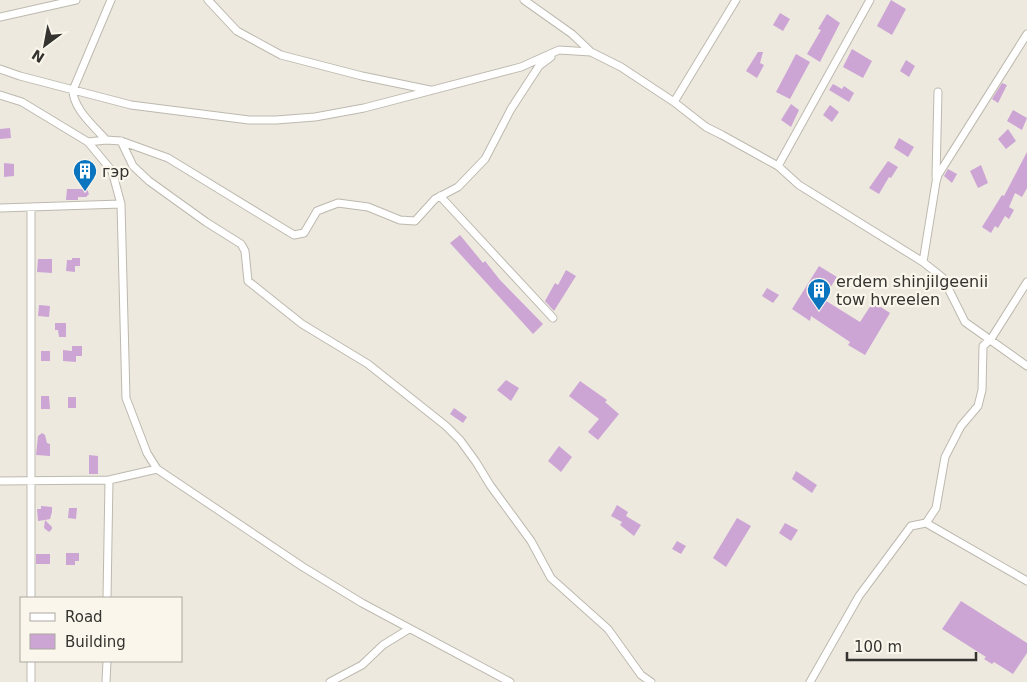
<svg xmlns="http://www.w3.org/2000/svg" width="1027" height="682" viewBox="0 0 1027 682" font-family="'DejaVu Sans',sans-serif">
	<style>
		.building { fill: #cca5d5 }
		.lines { fill: none; stroke-linecap: round; stroke-linejoin: round }
		.street-casing { stroke: #bdb9af; stroke-width: 9 }
		.street { stroke: #fff; stroke-width: 7 }
		.labels { text-anchor: middle; dominant-baseline: central; stroke-width: 4.5; stroke-linejoin: round; paint-order: stroke }
		.poi-label { font-size: 16px; fill: #34332f; stroke: #faf6eb; text-anchor: start }
	</style>
	<rect width="100%" height="100%" fill="#ede9de"/>
	<path class="building" d="M891,0L906,9L892,35L877,26Z
		M780,13L790,19L783,31L773,25Z
		M827,14L840,23L820,62L807,54L821,30L818,29Z
		M852,49L872,61L863,78L843,67Z
		M758,52H763L760,63L764,65L757,78L746,71Z
		M796,54L810,62L790,99L776,92Z
		M906,60L915,66L909,77L900,71Z
		M1002,83L1007,85L998,103L992,99Z
		M833,84L842,89L844,86L854,93L849,102L829,90Z
		M791,104L799,110L791,127L781,120Z
		M830,105L839,112L832,122L823,115Z
		M1013,110L1027,118L1022,130L1007,121Z
		M10,128L11,138L0,139V129Z
		M1008,129L1016,141L1006,149L998,139Z
		M899,138L914,147L908,157L894,148Z
		M1027,152V188L1022,197L1015,193L1009,207L1014,210L1009,219L1005,216L998,228L995,226L991,233L982,227L1002,195L1004,196Z
		M888,161L898,167L891,178L889,177L879,194L869,188Z
		M4,163L14,164V176L4,177Z
		M981,165L988,183L978,188L970,171Z
		M948,169L957,174L952,183L944,176Z
		M67,189H87L89,194L86,197H78V200H66Z
		M460,235L483,263L485,261L500,280L543,324L533,334L450,243Z
		M72,258H80V266H75V272L66,271L67,260H72Z
		M38,259H52V273L37,272Z
		M819,266L837,277L823,299L860,322L873,302L890,313L865,355L848,345L850,342L811,316L810,321L792,309Z
		M566,270L576,276L554,311L545,301L555,283L558,285Z
		M767,288L779,295L773,303L762,296Z
		M39,305L50,306L49,317L38,316Z
		M55,323H66V337H59L58,330H55Z
		M72,346H82V356H76V362L63,361V350L72,351Z
		M41,351H50V361H41Z
		M506,380L519,388L511,401L497,390Z
		M580,381L607,400L605,402L619,414L598,440L588,432L599,419L569,396Z
		M41,396H49L50,409H41Z
		M68,397H76V408H68Z
		M454,408L467,417L463,423L450,414Z
		M42,433L45,435L47,443L50,444V456L36,455L38,436Z
		M559,446L572,457L561,472L548,461Z
		M89,455L98,456V474H89Z
		M796,471L817,485L812,493L792,479Z
		M617,505L628,512L626,516L641,525L634,536L620,525L622,522L611,516Z
		M41,506L52,507V512L50,519L45,520L52,527V529L49,532L44,528L45,520L38,521L37,509H41Z
		M69,508H77L76,519L68,518Z
		M737,518L751,526L726,567L713,558Z
		M785,523L798,530L791,541L779,533Z
		M677,541L686,546L681,554L672,549Z
		M66,553H79V561H75V565H66Z
		M36,554H50V564H36Z
		M961,601L1027,643V653L1013,674L994,662L992,664L984,659L986,657L942,629Z"/>
	<g class="lines">
		<g class="street-casing">
			<path id="street" d="M208,0L237,31L281,55L362,76L430,90
				M524,0L572,34L591,52
				M0,17L76,0
				M0,69L20,76L131,105L249,120H276L315,117L364,108L521,67L559,50L591,52L621,67L674,102L706,127L722,135L778,166L799,185L923,262L943,278L965,322L1027,366
				M0,95L22,102L88,142L112,171L121,204L126,398L147,453L157,469L303,567L362,603L510,682
				M674,102L736,0
				M106,140C94,126 73,109 73,90L111,0
				M121,141L133,166L149,181L206,222L241,244L245,251L248,281L302,324L368,364L446,426L460,440L476,462L490,485L531,541L551,578L608,629L641,675L651,682
				M88,142L106,140L121,141L168,158L294,235L304,233L317,211L338,203L368,207L400,220L415,221L435,199L458,187L485,159L511,109L539,66L551,57
				M778,166L870,0
				M936,177L938,92
				M440,196L553,318
				M0,208L121,204
				M31,208V598
				M923,262L936,182L938,175L1027,34
				M0,481L109,480L157,469
				M926,523L936,508L945,457L961,426L978,406L982,390L983,346L991,339L1027,282
				M107,598L109,480
				M31,682V661
				M106,682L107,661
				M330,682L362,665L383,645L409,629
				M810,682L859,596L911,526L926,523L1027,581"/>
		</g>
		<use href="#street" class="street"/>
	</g>
	<defs>
		<g id="building-pin" transform="scale(1.25)"><path d="M0 17L-7.5 6A9.5 9.5 0 1 1 7.5 6Z" fill="#0a74bf" stroke="#faf6eb"/><path d="M-4-6H4V6H1V3H-1V6H-4ZM-2.5-4.3h1.7v1.8h-1.7ZM.8-4.3h1.7v1.8H.8ZM-2.5-1h1.7V.8h-1.7ZM.8-1h1.7V.8H.8Z" fill="#fff"/></g>
	</defs>
	<g fill-rule="evenodd">
		<use href="#building-pin" x="85" y="171"/>
		<use href="#building-pin" x="819" y="290"/>
	</g>
	<g class="labels">
		<g class="poi-label">
			<text x="102" y="171">гэр</text>
			<text x="836" y="281">erdem shinjilgeenii<tspan x="836" dy="18">tow hvreelen</tspan></text>
		</g>
	</g>
	<rect x="20" y="597" width="162" height="65" fill="#faf6eb" stroke="#aba8a0"/>
	<rect x="30" y="613" width="25" height="8" fill="#ffffff" stroke="#aba8a0"/>
	<text x="65" y="622" font-size="15" fill="#34332f">Road</text>
	<rect x="30" y="634" width="25" height="15" fill="#cca5d5" stroke="#aba8a0"/>
	<text x="65" y="647" font-size="15" fill="#34332f">Building</text>
	<g transform="translate(45 45) rotate(212)" stroke="#faf6eb" stroke-width="4" paint-order="stroke">
	<path d="M0-4L9 19L0 12L-9 19Z" fill="#34332f"/>
	<text y="-8" font-size="14" font-weight="bold" text-anchor="middle" fill="#34332f">N</text>
	</g>
	<path d="M847 652v8h129v-8" fill="none" stroke="#34332f" stroke-width="2.5"/>
	<text x="854" y="652" font-size="15" fill="#34332f" stroke="#faf6eb" stroke-width="4" paint-order="stroke">100 m</text>
</svg>
